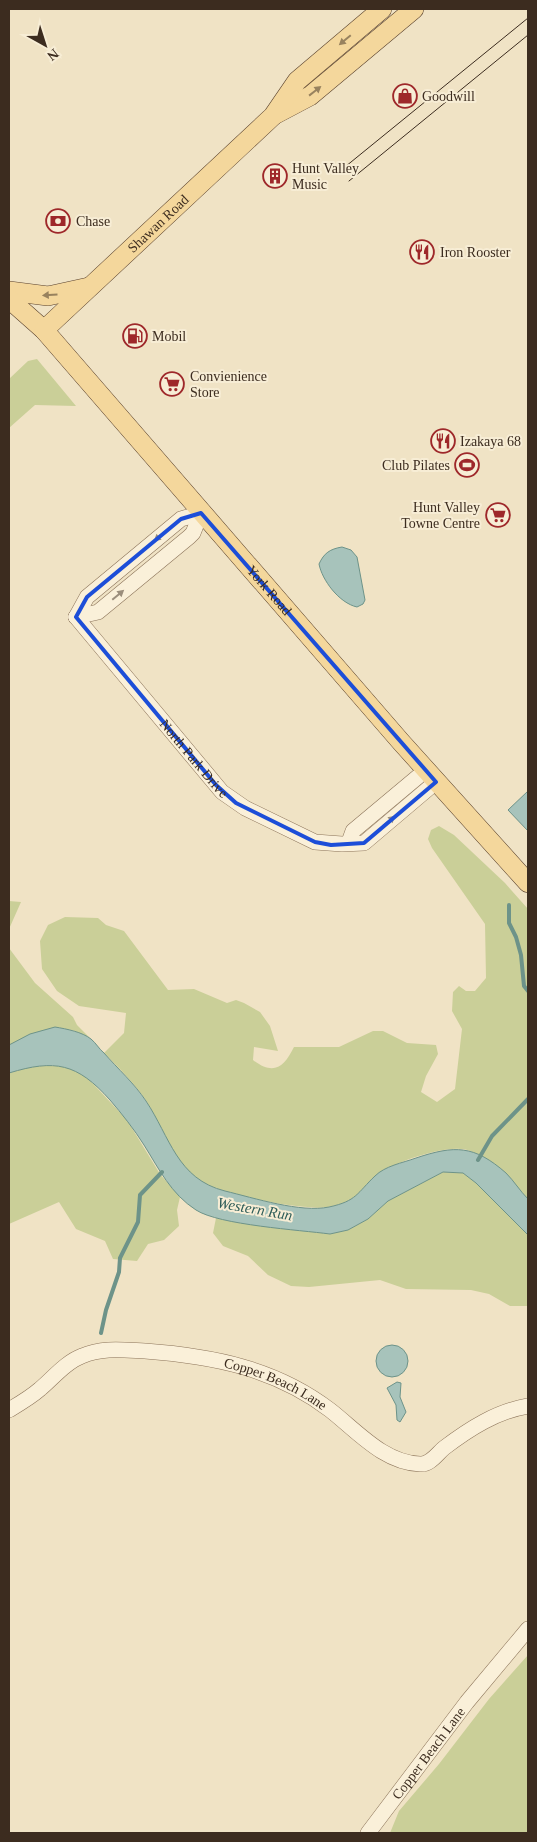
<svg xmlns="http://www.w3.org/2000/svg" width="537" height="1842" viewBox="0 0 537 1842" font-family="'Times New Roman',serif">
	<style>
		.green { fill: #cacf98 }
		.water { fill: #a7c3bb; stroke: #6d9389 }
		.lines { fill: none; stroke-linecap: round; stroke-linejoin: round }
		.stream { stroke: #6d9389; stroke-width: 4 }
		.minor-casing { stroke: #8c745a; stroke-width: 16 }
		.major-casing { stroke: #5a422e; stroke-width: 20 }
		.minor { stroke: #faf0d9; stroke-width: 15 }
		.major { stroke: #f4d79c; stroke-width: 19 }
		.tram { stroke: #3c2c1f; stroke-width: 1 }
		.oneway { fill: #98825e }
		.oneway2 { fill: #9b8e7c }
		.marked { fill: none; stroke: #1d4ed8; stroke-width: 4; stroke-linejoin: round }
		.labels { text-anchor: middle; dominant-baseline: central; stroke-width: 4; stroke-linejoin: round; paint-order: stroke }
		.poi-label { font-size: 14px; fill: #3c2c1f; stroke: #f7edd5; text-anchor: start }
		.street-label { font-size: 14px; fill: #3c2c1f; stroke: #f7edd5 }
		.water-label { font-size: 15px; font-style: italic; fill: #2d5c58; stroke: #f7edd5 }
	</style>
	<rect width="100%" height="100%" fill="#f0e3c5"/>
	<path class="green" d="M37,359L76,406L35,405L9,428V379L28,361Z
		M439,826L454,835L505,883L528,909V1199C509,1181 495,1161 470,1151C451,1142 394,1162 377,1175C365,1183 360,1197 346,1202C340,1204 334,1206 328,1207C302,1211 224,1195 202,1182C173,1166 163,1128 147,1102C135,1084 119,1068 104,1053L124,1033L126,1013L79,1006L57,991L42,969L40,941L48,925L65,917L98,918L106,925L124,931L168,990L194,989L227,1003L236,1000L244,1003L260,1012L270,1026L278,1051L254,1047L253,1060C274,1076 284,1067 294,1047H339L373,1031H383L407,1043L436,1045L438,1054L426,1076L421,1092L437,1102L455,1089L462,1029L452,1011L453,992L459,986L466,991H475L486,978L485,924L432,848L428,839L431,830Z
		M9,901L21,902L9,929Z
		M9,948L35,983L73,1017L77,1025L90,1038L72,1030L9,1045Z
		M32,1066H63L84,1074L127,1120L160,1174L180,1197L177,1210L179,1226L164,1240L148,1244L137,1261L113,1259L105,1241L76,1229L59,1202L9,1224V1073Z
		M443,1172L463,1173L476,1183L528,1235V1306H510L489,1294L471,1290L406,1289L380,1280L309,1287L291,1286L268,1275L248,1256L223,1246L213,1233L216,1218L330,1234L348,1230L368,1219L388,1201Z
		M528,1655V1833H390L399,1811L439,1764L489,1699Z"/>
	<path class="water" d="M342,547L351,550L357,557L365,600L363,604L357,607C339,603 322,580 319,564C324,553 330,549 342,547Z
		M528,791V831L508,810Z
		M55,1027C67,1029 82,1032 91,1039C96,1043 99,1049 104,1053C118,1069 134,1083 146,1101C170,1137 177,1179 225,1191C254,1198 301,1213 329,1207C357,1201 357,1193 375,1176C385,1166 402,1163 416,1158C455,1145 474,1145 506,1173C514,1181 520,1191 528,1199V1235L476,1183L463,1173L443,1172L388,1201L368,1219L348,1230L330,1234C300,1230 219,1225 196,1210C171,1194 159,1169 144,1145C134,1129 122,1114 110,1100C77,1063 55,1059 9,1073V1045L30,1034Z
		M376 1361a16 16 0 1 1 32 0a16 16 0 1 1-32 0Z
		M397,1382L401,1383L400,1397L406,1412L400,1422L397,1420L396,1405L387,1388Z"/>
	<g class="lines">
		<path class="stream" d="M509,905V923L516,937L521,955L524,986L528,991
			M478,1160L492,1136L528,1099
			M101,1333L106,1310L119,1272L120,1258L138,1222L140,1195L162,1172"/>
		<g class="minor-casing">
			<g id="minor">
				<path id="s1" d="M76,617L222,792L245,808L315,842L342,844L364,843L436,782"/>
				<path d="M76,617L98,612L189,537L193,533L201,513"/>
				<path d="M76,617L87,597L181,519L201,513"/>
				<path d="M349,842L353,831L426,770"/>
				<path id="s2" d="M9,1410C19,1404 31,1397 40,1389C53,1378 66,1362 82,1356C102,1347 124,1350 145,1351C212,1356 275,1368 330,1410C357,1431 384,1463 420,1464C430,1465 437,1454 444,1448C469,1429 497,1411 528,1406"/>
				<path id="s3" d="M368,1833L467,1702L528,1629"/>
			</g>
		</g>
		<g class="major-casing">
			<g id="major">
				<path d="M276,114L310,96L414,9"/>
				<path d="M9,291L48,296L89,287"/>
				<path id="s4" d="M9,299L44,330L401,742L528,883"/>
				<path id="s5" d="M44,330L273,116L297,81L382,9"/>
			</g>
		</g>
		<use href="#minor" class="minor"/>
		<use href="#major" class="major"/>
		<path class="tram" d="M340,171L528,18
			M349,181L528,35"/>
	</g>
	<defs><path id="oneway-solid" d="M-6-.8H1V-3.2L6.5 0L1 3.2V.8H-6Z" transform="scale(1.25)"/></defs>
	<g class="oneway">
		<use href="#oneway-solid" transform="translate(345 40) rotate(140)"/>
		<use href="#oneway-solid" transform="translate(315 91) rotate(-38)"/>
		<use href="#oneway-solid" transform="translate(50 295) rotate(177)"/>
	</g>
	<g class="oneway2">
		<use href="#oneway-solid" transform="translate(160 536) rotate(140)"/>
		<use href="#oneway-solid" transform="translate(118 595) rotate(-40)"/>
		<use href="#oneway-solid" transform="translate(389 821) rotate(-40)"/>
	</g>
	<path class="marked" d="M201,513L436,782L364,843L331,845L315,842L236,803L216,785L76,617L87,597L181,519Z"/>
	<defs>
		<g id="shop-ring" transform="scale(1.25)"><circle r="9.5" fill="#f7edd5" stroke="#9e282a" stroke-width="1.5"/><path d="M-5-2.5h2.3a2.7 3.5 0 0 1 5.4 0H5L5.5 6h-11ZM-1.5-2.5h3a1.5 2.3 0 0 0-3 0Z" fill="#9e282a"/></g>
		<g id="building-ring" transform="scale(1.25)"><circle r="9.5" fill="#f7edd5" stroke="#9e282a" stroke-width="1.5"/><path d="M-4-6H4V6H1V3H-1V6H-4ZM-2.5-4.3h1.7v1.8h-1.7ZM.8-4.3h1.7v1.8H.8ZM-2.5-1h1.7V.8h-1.7ZM.8-1h1.7V.8H.8Z" fill="#9e282a"/></g>
		<g id="bank-ring" transform="scale(1.25)"><circle r="9.5" fill="#f7edd5" stroke="#9e282a" stroke-width="1.5"/><path d="M-6-4H6V4H-6ZM0-2.3a2.3 2.3 0 1 0 0 4.6a2.3 2.3 0 1 0 0-4.6Z" fill="#9e282a"/></g>
		<g id="restaurant-ring" transform="scale(1.25)"><circle r="9.5" fill="#f7edd5" stroke="#9e282a" stroke-width="1.5"/><path d="M-5-6h1v4h1v-4h1v4h1v-4h1v5L-1.5 .5V6h-2V.5L-5-1ZM5-6V6H3V1.5H1.5Q1.5-4 5-6Z" fill="#9e282a"/></g>
		<g id="fuel-ring" transform="scale(1.25)"><circle r="9.5" fill="#f7edd5" stroke="#9e282a" stroke-width="1.5"/><path d="M-5.5-6h7V0h2V4h1.3V-2.5L3-4.5l.8-.8L6-3V5H2.5V1h-1V6h-7ZM-4.2-4.7v3.2H.2V-4.7Z" fill="#9e282a"/></g>
		<g id="supermarket-ring" transform="scale(1.25)"><circle r="9.5" fill="#f7edd5" stroke="#9e282a" stroke-width="1.5"/><path d="M-6-5.5h2.5l.6 2H6L4.5 2H-2.5L-4.4-4H-6ZM-1.5 3.2a1.3 1.3 0 1 0 .1 0ZM3 3.2a1.3 1.3 0 1 0 .1 0Z" fill="#9e282a"/></g>
		<g id="stadium-ring" transform="scale(1.25)"><circle r="9.5" fill="#f7edd5" stroke="#9e282a" stroke-width="1.5"/><path d="M0-5a6.5 5 0 1 0 0 10a6.5 5 0 1 0 0-10ZM-3.5-1.8h7v3.6h-7Z" fill="#9e282a"/></g>
	</defs>
	<g fill-rule="evenodd">
		<use href="#shop-ring" x="405" y="96"/>
		<use href="#building-ring" x="275" y="176"/>
		<use href="#bank-ring" x="58" y="221"/>
		<use href="#restaurant-ring" x="422" y="252"/>
		<use href="#fuel-ring" x="135" y="336"/>
		<use href="#supermarket-ring" x="172" y="384"/>
		<use href="#restaurant-ring" x="443" y="441"/>
		<use href="#stadium-ring" x="467" y="465"/>
		<use href="#supermarket-ring" x="498" y="515"/>
	</g>
	<g class="labels">
		<g class="poi-label">
			<text x="422" y="96">Goodwill</text>
			<text x="292" y="168">Hunt Valley<tspan x="292" dy="16">Music</tspan></text>
			<text x="76" y="221">Chase</text>
			<text x="440" y="252">Iron Rooster</text>
			<text x="152" y="336">Mobil</text>
			<text x="190" y="376">Convienience<tspan x="190" dy="16">Store</tspan></text>
			<text x="460" y="441">Izakaya 68</text>
			<text x="450" y="465" text-anchor="end">Club Pilates</text>
			<text x="480" y="507" text-anchor="end">Hunt Valley<tspan x="480" dy="16">Towne Centre</tspan></text>
		</g>
		<g class="street-label">
			<text stroke="none"><textPath href="#s5" startOffset="156">Shawan Road</textPath></text>
			<text stroke="none"><textPath href="#s4" startOffset="391">York Road</textPath></text>
			<text stroke="none"><textPath href="#s1" startOffset="184">North Park Drive</textPath></text>
			<text stroke="none"><textPath href="#s2" startOffset="291">Copper Beach Lane</textPath></text>
			<text stroke="none"><textPath href="#s3" startOffset="100">Copper Beach Lane</textPath></text>
		</g>
		<g class="water-label">
			<text transform="translate(255 1209) rotate(10)">Western Run</text>
		</g>
	</g>
	<rect width="537" height="1842" fill="none" stroke="#3c2c1f" stroke-width="20"/>
	<g transform="translate(45 45) rotate(141)" stroke="#f7edd5" stroke-width="4" paint-order="stroke">
	<path d="M0-4L9 19L0 12L-9 19Z" fill="#3c2c1f"/>
	<text y="-8" font-size="14" font-weight="bold" text-anchor="middle" fill="#3c2c1f">N</text>
	</g>
</svg>
